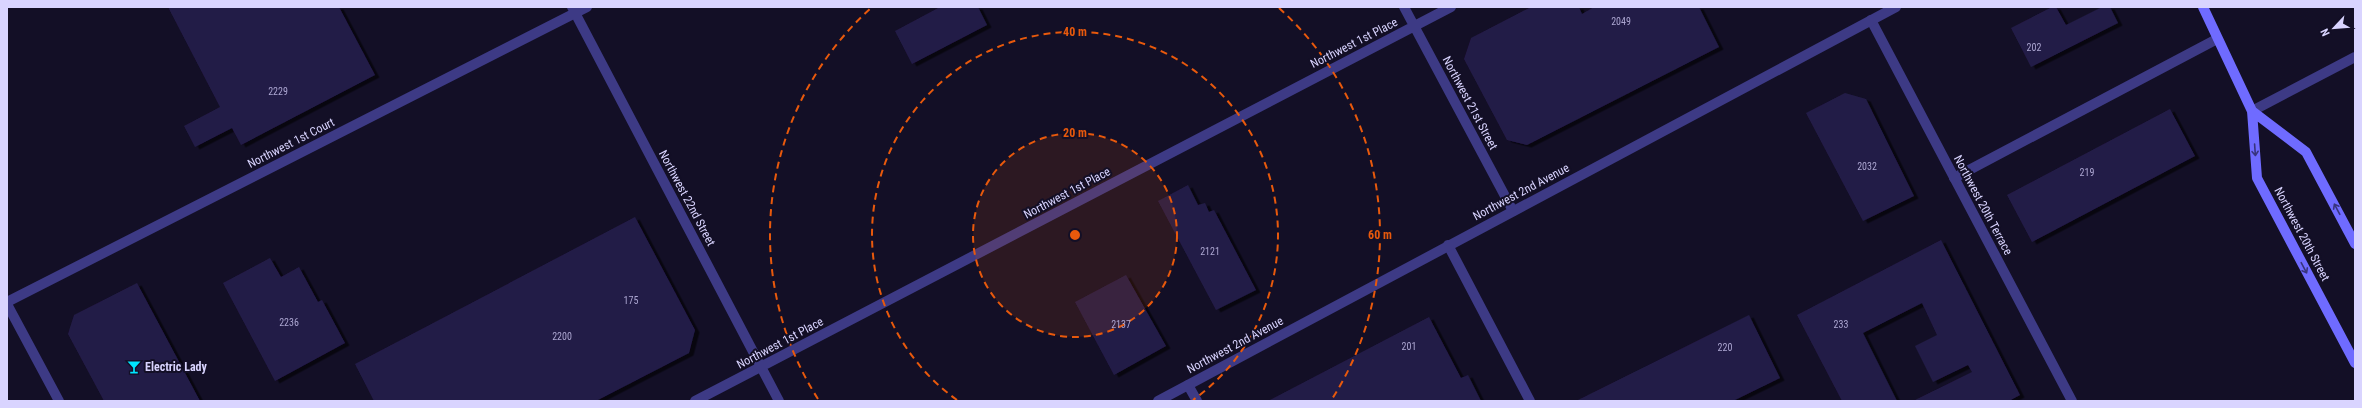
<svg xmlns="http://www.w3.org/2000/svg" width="2362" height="408" viewBox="0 0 2362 408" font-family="'Roboto Condensed',sans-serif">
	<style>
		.building { fill: #241b47; filter: url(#shadow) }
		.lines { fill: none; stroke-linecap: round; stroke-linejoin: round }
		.service { stroke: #3d3a85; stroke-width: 10 }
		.minor { stroke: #3d3a85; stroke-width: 10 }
		.tertiary { stroke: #3d3a85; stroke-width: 10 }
		.secondary { stroke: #6f6bff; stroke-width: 10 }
		.oneway { stroke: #38347d }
		.ring { fill: none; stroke: #e8590c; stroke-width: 2; stroke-dasharray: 7 5 }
		.labels { text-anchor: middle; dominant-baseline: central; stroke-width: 4; stroke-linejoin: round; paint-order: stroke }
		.number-label { font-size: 10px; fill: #aca6d1 }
		.street-label { font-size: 12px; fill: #d9d4ff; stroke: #130f26 }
		.poi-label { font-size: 12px; font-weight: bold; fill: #d9d4ff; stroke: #130f26; text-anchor: start }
		.centre { fill: #e8590c; stroke: #130f26; stroke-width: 2 }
		.ring-label { font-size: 12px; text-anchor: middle; font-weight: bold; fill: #e8590c; stroke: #130f26; stroke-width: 4; stroke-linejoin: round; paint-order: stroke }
	</style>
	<defs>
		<filter id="shadow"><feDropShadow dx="4.5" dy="2.5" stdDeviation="0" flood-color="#0009"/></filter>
	</defs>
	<rect width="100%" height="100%" fill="#130f26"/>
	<path class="building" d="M168,7H339L375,75L241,145L232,128L195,147L184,126L220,107Z
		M940,7H978L987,25L912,64L895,31Z
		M1531,7H1579L1582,14L1594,7H1699L1719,47L1527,145L1507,140L1464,59L1471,38Z
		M2052,7H2056L2066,25L2102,7H2110L2118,23L2031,67L2011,28Z
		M1845,93L1866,99L1914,196L1863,221L1806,113Z
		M2170,109L2195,156L2032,242L2007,195Z
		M1188,185L1198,205L1205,203L1209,212L1214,210L1256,290L1216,310L1158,201Z
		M635,217L695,330L689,353L596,401H374L355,364Z
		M1941,240L2020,395L2009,401H1913L1972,372L1968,365L1933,382L1915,346L1937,335L1922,303L1863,333L1897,401H1842L1797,315Z
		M270,258L281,277L299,267L318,302L322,300L345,343L275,381L223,283Z
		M1126,275L1166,346L1114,375L1075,302Z
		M137,283L200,401H104L68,334L74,315Z
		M1749,315L1780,378L1733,401H1576Z
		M1429,317L1461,378L1468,375L1481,401H1268Z"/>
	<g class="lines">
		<path class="service" d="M1954,178L2217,39
			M1188,385L1197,401"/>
		<path class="minor" d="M572,7L779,401
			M1404,7L1513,211
			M1871,20L2072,401
			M2252,111L2355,57
			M1448,245L1530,401
			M7,302L587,7
			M7,304L59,401
			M695,401L1451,7"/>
		<path class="tertiary" d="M1158,401L1896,7"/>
		<path class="secondary" d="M2203,7L2252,111L2257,178L2355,363
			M2252,111L2306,152L2355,244"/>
	</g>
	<defs><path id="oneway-shaft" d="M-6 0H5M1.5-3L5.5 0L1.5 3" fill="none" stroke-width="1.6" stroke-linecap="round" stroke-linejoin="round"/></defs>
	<g class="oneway">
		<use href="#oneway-shaft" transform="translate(2255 150) rotate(86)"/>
		<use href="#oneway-shaft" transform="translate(2337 209) rotate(-118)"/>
		<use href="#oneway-shaft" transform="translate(2304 268) rotate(62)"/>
	</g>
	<circle cx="1075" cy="235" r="102" fill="#e8590c" fill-opacity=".12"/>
	<g class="ring">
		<circle cx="1075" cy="235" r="102"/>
		<path d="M957 400A203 203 0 1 1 1193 400"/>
		<path d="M818 399A305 305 0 0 1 871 8M1279 8A305 305 0 0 1 1332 399"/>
	</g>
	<defs>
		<g id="bar-bare" transform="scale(1.08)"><path d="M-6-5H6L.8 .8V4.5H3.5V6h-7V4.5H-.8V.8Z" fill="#00e5ff" stroke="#130f26" stroke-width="2.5" paint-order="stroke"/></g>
	</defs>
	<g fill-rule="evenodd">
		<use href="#bar-bare" x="134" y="367"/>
	</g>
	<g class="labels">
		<g class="number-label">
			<text x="1621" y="21">2049</text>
			<text x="2034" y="47">202</text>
			<text x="278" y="91">2229</text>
			<text x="1867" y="166">2032</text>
			<text x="2087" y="172">219</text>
			<text x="1210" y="251">2121</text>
			<text x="631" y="300">175</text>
			<text x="289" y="322">2236</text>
			<text x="1121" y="324">2137</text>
			<text x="1841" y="324">233</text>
			<text x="562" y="336">2200</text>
			<text x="1409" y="346">201</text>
			<text x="1725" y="347">220</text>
		</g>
		<g class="street-label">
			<text transform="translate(1354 43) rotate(-27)">Northwest 1st Place</text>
			<text transform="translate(1470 103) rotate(62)">Northwest 21st Street</text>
			<text transform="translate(291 143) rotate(-27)">Northwest 1st Court</text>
			<text transform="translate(1521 192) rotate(-28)">Northwest 2nd Avenue</text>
			<text transform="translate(1067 193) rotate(-28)">Northwest 1st Place</text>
			<text transform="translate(687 198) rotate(62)">Northwest 22nd Street</text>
			<text transform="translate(1983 205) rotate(62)">Northwest 20th Terrace</text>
			<text transform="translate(2302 234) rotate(62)">Northwest 20th Street</text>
			<text transform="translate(780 343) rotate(-28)">Northwest 1st Place</text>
			<text transform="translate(1235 345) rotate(-28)">Northwest 2nd Avenue</text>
		</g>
		<g class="poi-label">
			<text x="145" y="367">Electric Lady</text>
		</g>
	</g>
	<circle cx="1075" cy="235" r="6" class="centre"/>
	<g class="ring-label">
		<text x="1075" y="36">40 m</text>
		<text x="1075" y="137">20 m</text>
		<text x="1380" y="239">60 m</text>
	</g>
	<rect width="2362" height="408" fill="none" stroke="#d9d4ff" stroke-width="16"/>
	<g transform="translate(2334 28) rotate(244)" stroke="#130f26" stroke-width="3" paint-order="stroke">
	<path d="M0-3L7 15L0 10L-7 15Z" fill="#d9d4ff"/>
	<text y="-6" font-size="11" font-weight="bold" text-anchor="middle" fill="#d9d4ff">N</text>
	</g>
</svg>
